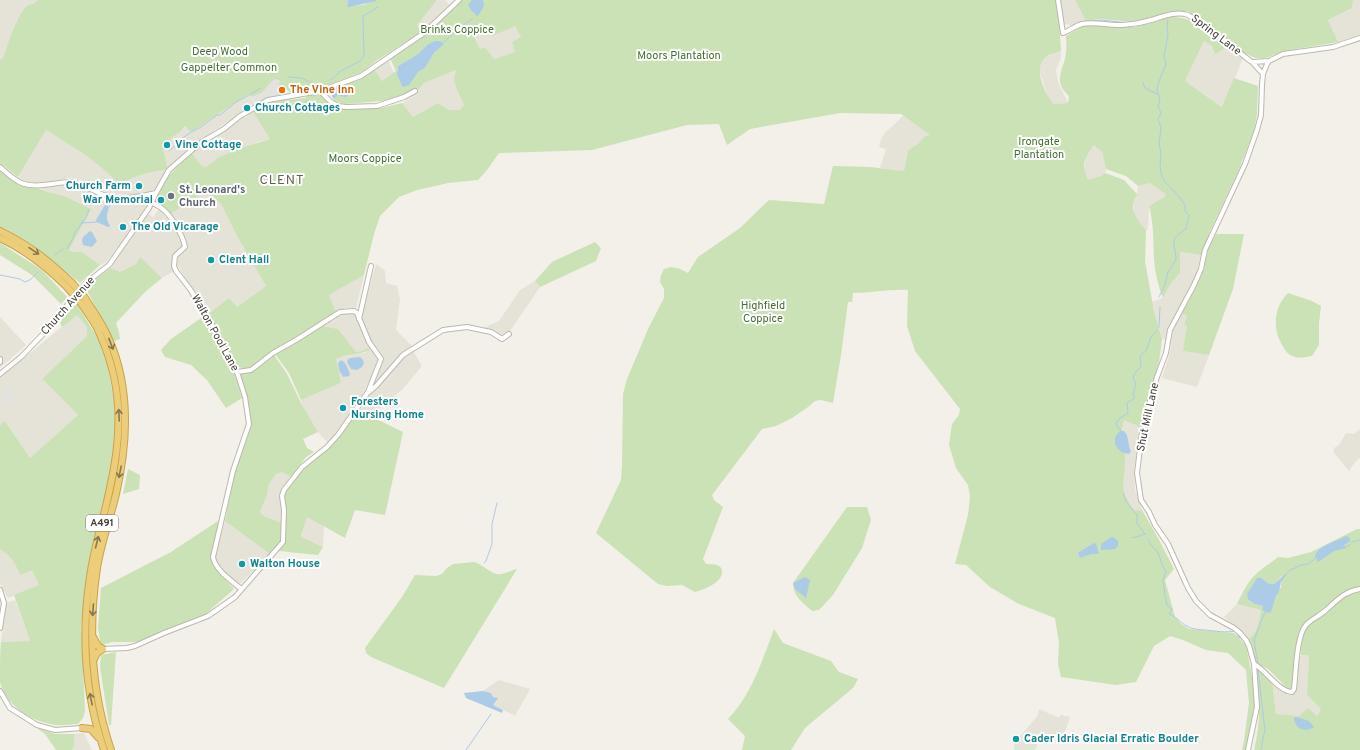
<svg xmlns="http://www.w3.org/2000/svg" width="1360" height="750" viewBox="0 0 1360 750" font-family="Overpass,sans-serif">
	<style>
		.residential { fill: #e5e2d7 }
		.green { fill: #cbe1b6; fill-rule: evenodd }
		.parking { fill: #e4e2df }
		.water { fill: #accbe7 }
		.lines { fill: none; stroke-linecap: round; stroke-linejoin: round }
		.stream { stroke: #accbe7; stroke-width: 1 }
		.minor-casing { stroke: #bcb8ac; stroke-width: 6 }
		.highway-casing { stroke: #caa34b; stroke-width: 8 }
		.minor { stroke: #fff; stroke-width: 4 }
		.highway { stroke: #eccd79; stroke-width: 6 }
		.highway-bridge-casing { stroke: #caa34b; stroke-width: 8; stroke-linecap: butt }
		.highway-bridge { stroke: #eccd79; stroke-width: 6 }
		.oneway { stroke: #887852 }
		.food-dot { fill: #e8710a; stroke: #fff; stroke-width: 1.5 }
		.culture-dot { fill: #0f9aa8; stroke: #fff; stroke-width: 1.5 }
		.worship-dot { fill: #6b7280; stroke: #fff; stroke-width: 1.5 }
		.labels { text-anchor: middle; dominant-baseline: central; stroke-width: 4; stroke-linejoin: round; paint-order: stroke }
		.shield { fill: #fff; stroke: #7d7974; stroke-width: 1 }
		.shield-label { font-size: 10px; font-weight: bold; fill: #454038 }
		.park-label { font-size: 11px; fill: #456f32; stroke: #fff }
		.street-label { font-size: 11px; fill: #454038; stroke: #fff }
		.food-label { font-size: 11px; font-weight: bold; fill: #c56008; stroke: #fff; text-anchor: start }
		.culture-label { font-size: 11px; font-weight: bold; fill: #0d838f; stroke: #fff; text-anchor: start }
		.worship-label { font-size: 11px; font-weight: bold; fill: #5b616d; stroke: #fff; text-anchor: start }
		.quarter-label { font-size: 13px; letter-spacing: 1px; fill: #665f50; stroke: #fff }
	</style>
	<rect width="100%" height="100%" fill="#f2f0e8"/>
	<path class="residential" d="M0,0H38L37,2L27,7L17,22L3,58L0,60Z
		M437,0H445L450,5L448,9L421,32L417,25Z
		M1059,0H1075L1086,21L1070,25L1064,24Z
		M1353,0H1360V35L1338,42L1328,20L1352,8Z
		M515,25L521,37L515,52L494,59L485,47L480,49L474,37L488,29L492,36Z
		M1204,41L1212,46L1225,48L1227,45L1243,58L1223,107L1185,81Z
		M1061,51V58L1056,70L1058,82L1068,103L1052,104L1048,97L1039,70L1041,63L1046,57Z
		M388,60L394,73L382,81L374,69Z
		M456,70L455,80L457,90L464,105L460,110H449L438,103L413,117L402,103L412,97L424,83Z
		M250,94L255,104L202,139L168,169L162,145L181,131L186,126L191,132Z
		M252,110L271,139L258,142L219,157L206,167L202,166L192,153Z
		M903,116L931,135L925,136L918,144L908,150L904,171L880,168L886,149L879,147L882,137L886,132Z
		M46,130L75,148L106,170L119,184L132,177L150,172L168,169L157,187L149,193L133,196L108,193L84,181L69,178L47,182L28,183L18,177Z
		M1094,145L1102,152L1106,169L1105,173L1101,176L1088,181L1084,172L1086,156Z
		M1150,183L1164,193L1166,196L1149,206L1148,230H1146L1135,218L1133,200L1137,194L1138,186Z
		M61,184L81,185L101,194L99,199L118,203H141L147,206L148,208L120,247H118L105,263L100,265L82,252H72L69,250L91,209L65,196L47,192L40,189Z
		M195,192L208,193L221,204L237,236L266,286L237,307L229,298L208,314L177,265V258L187,247L186,238L170,214L198,197Z
		M159,209L174,226L181,239L183,246L175,254L172,259L174,271L162,278L140,257L136,264L120,272L111,268L145,218L149,214L153,217Z
		M1180,252L1201,255L1196,275L1184,301L1175,315L1169,329L1167,340L1162,339L1152,302L1163,298L1171,283L1180,273Z
		M376,264L385,271L386,283L397,286L400,299L396,330L412,346L396,359L384,376L371,387L377,375L383,358L379,350L370,340L361,319Z
		M364,275L356,308H346L336,312L329,295Z
		M535,281L540,287L510,331L501,335L484,328L499,321L520,290Z
		M352,311L356,314L380,359L378,365L355,408L328,443L318,432L302,404L301,400L341,383L335,359L340,357L365,353L368,348L362,351L356,352L338,329L322,326L340,313Z
		M1182,313L1187,316L1184,324L1187,326L1184,351L1209,355L1197,387L1162,378L1170,353L1173,330Z
		M77,314L87,327V336L42,379L78,415L30,458L6,422L0,425V377L29,354Z
		M0,317L26,345L0,368Z
		M413,351L422,366L402,390L370,416L358,410L371,392L391,373L402,360Z
		M1124,420L1140,427L1134,471L1135,490L1142,510L1135,512L1127,503L1122,485L1125,457L1121,429Z
		M1360,429V458L1355,462L1349,471L1334,453V448L1339,445L1346,433L1354,434Z
		M282,472L291,477L283,489L280,496L282,510V523L264,516L260,512L267,495L269,484L276,474Z
		M307,516L324,525L323,547L302,538L301,536Z
		M225,521L270,554L240,584H237L216,561L215,555Z
		M0,549L8,555L15,562L20,575L32,569L39,585L8,598L0,584Z
		M15,600L30,641L1,642L6,603Z
		M1237,604L1261,610L1259,623L1254,635L1248,640L1236,627L1224,617Z
		M1309,654L1307,695L1321,709L1317,716H1299L1276,714L1272,681L1277,688L1292,694L1295,692L1299,656Z
		M499,680L530,689L515,716L493,705V697L491,693L483,691Z
		M1039,709L1059,718L1060,715L1070,717L1062,741L1042,735L1035,750H1014V744L1038,715Z
		M84,733L92,750H72L74,746V734Z"/>
	<path class="green" d="M38,0H348L347,6L362,5L376,0H437L417,25L421,32L376,61L360,73L320,88L290,95L288,90H285L283,85L279,86L271,82L262,93L252,97L249,94L191,132L185,126L181,131L162,145L168,169C150,172 135,175 119,184C98,161 73,147 46,130L18,177L0,163V60L3,58C8,45 17,15 27,6C31,4 35,4 38,0Z
		M461,0H1057L1058,3L1061,51C1056,53 1050,54 1046,57C1032,68 1045,93 1053,104L1068,103L1069,96C1051,80 1065,69 1066,52C1067,47 1066,41 1066,36L1081,27L1087,25L1134,27L1171,16L1186,19L1207,30L1227,45L1225,48L1215,54L1212,46L1204,41L1185,81L1222,107L1234,78L1258,86L1257,114L1254,131L1237,174L1210,231L1209,237L1201,255L1180,252V273L1171,283L1163,298C1158,286 1155,273 1154,259C1153,241 1154,223 1149,206L1166,196L1164,193L1150,183L1138,186L1126,176L1106,169L1102,152L1094,145C1084,158 1081,165 1088,180L1101,176L1105,173L1124,180L1137,194C1128,208 1136,219 1146,230L1145,261L1154,311L1162,339L1159,362L1140,427L1124,420C1119,435 1124,441 1125,455C1126,480 1116,489 1135,511L1142,510L1158,538L1174,569L1165,580L1175,617L1181,624L1189,629L1234,633L1246,645L1256,698L1250,750H1242L1244,741L1249,703L1246,670L1228,653L1206,650L1183,640L1170,636L1154,646L1136,682L1116,685L1061,677L1058,664L1059,643L1055,618L1019,604L990,587L966,565L955,564L968,515L970,497L968,485L956,468L949,445L952,424L959,415L960,409L915,351L907,326L908,290C889,289 872,293 853,293L852,302H848L841,355L833,403L821,400L815,401L808,407L792,418L776,426L762,429L712,495L714,500L723,507L703,559L706,564C709,564 716,564 719,566C721,567 722,569 722,571C723,583 703,590 695,592L682,585L667,586L658,584L596,533L621,480L622,466L623,394L627,379L649,327L664,298V289L660,282L661,275L664,269L671,267L680,269L688,273L698,257L740,228L769,200L824,204L833,166L870,167L904,171L908,150L918,144L925,136L930,135L901,114L840,113L750,129L727,145L719,124L687,125L592,150L499,153L487,170L478,180L448,183L431,187L417,190L399,197L380,216L374,234L364,275L329,295L336,312L274,351L250,368L244,369L237,366L208,314L229,298L237,307L266,286L237,236L221,204L208,193L195,192L198,197L170,214L162,205L157,196C164,178 178,166 192,153L202,166L206,167L219,157L241,148L270,139L252,110L269,102L305,98L309,95L320,93L330,105L338,109L381,108L402,103L413,117L438,103L449,110H460L464,105L457,90L454,80L456,70L424,83L419,89L411,90L406,95L381,101L344,104L337,102L333,99L332,86L357,81L374,69L382,81L396,71L390,58L425,35ZM515,26L521,37L512,42L515,52L494,59L485,47L480,49L474,37L487,29L492,36ZM427,45H443L434,53L425,68L418,72L402,86L397,71L398,66L418,54Z
		M1075,0H1353L1352,8L1328,20L1338,42L1283,51L1266,58H1256L1244,53L1188,11L1168,12L1135,22L1100,19L1086,21Z
		M0,170L18,184L26,187L40,189L47,192L65,196L91,209L69,250L72,252H82L100,265L80,283L38,249L0,229Z
		M1216,234H1244L1233,289L1209,355L1183,351L1187,326L1184,324L1187,316L1182,313L1196,288L1204,269L1208,250Z
		M595,242L601,248L596,261L540,287L535,281L552,262Z
		M0,243L42,270L67,297L61,304L32,275L0,255Z
		M140,257L162,278L146,291L116,323L119,332L120,339L114,341L86,289L89,284L111,268L120,272L136,264Z
		M1288,293L1312,301L1321,306L1319,323V345L1312,356C1306,357 1298,359 1293,356C1287,354 1285,350 1282,345C1272,328 1274,307 1288,293Z
		M73,303L77,304L98,339L107,364L114,400L116,430L114,454L106,492L97,526L89,563L81,626L85,711L83,718L78,724C71,724 63,726 56,725C31,721 8,708 0,682C0,673 0,652 1,642L30,641L14,595L39,585L32,570L20,575C15,562 12,557 0,549V425L5,421L30,458L78,415L42,379L87,336V327L77,315L62,327L60,322Z
		M204,316L234,373L242,398L226,408L207,380L191,365L165,357L161,350L171,339Z
		M322,326L338,329L356,352L362,351L368,348L370,349C360,356 347,353 336,359L341,383L301,400L289,373L275,354Z
		M274,355L287,374L300,401L318,432L303,439L307,448L314,452L306,457L291,477L282,472L276,474L269,484L267,495L260,512L264,516L282,523L280,543L270,554L225,521L235,472L251,424L248,402L240,374L254,371Z
		M358,410L403,432L385,515L355,510L345,538L307,517L301,536L303,538L323,547L318,555L279,551L284,545L287,510L283,505V495L288,486L304,468L336,440Z
		M128,469L140,475L139,489L123,494Z
		M847,507H867L871,520L862,548L833,595L819,610L812,611C803,603 793,596 793,583Z
		M221,519L211,555L213,565L234,589L200,619L137,642H112L101,645L98,628L101,588L171,552Z
		M1357,529H1360V587C1344,590 1340,595 1329,606C1321,612 1310,617 1304,625C1297,633 1293,676 1292,689L1286,687L1268,669L1254,662L1253,654L1248,640C1258,632 1259,622 1261,610L1237,604C1242,594 1246,585 1253,577C1260,569 1270,564 1278,557L1288,558L1311,552ZM1282,576L1281,587L1276,596L1270,612L1262,610L1263,606L1250,602L1247,594L1262,578C1265,581 1269,585 1274,584Z
		M474,562C483,564 492,576 501,574C507,573 512,570 517,569L444,688L371,657L366,653L365,648L402,597L415,575L436,576L442,574L447,568L453,564Z
		M1356,592H1360V750H1254C1261,723 1260,695 1256,668L1272,681L1276,714L1299,716L1308,708L1317,716L1321,709L1307,695L1309,655H1301C1300,645 1303,634 1307,625L1344,597Z
		M774,629L783,643L831,661L839,672L858,679L853,688L805,728L791,750H742L745,736L728,719C752,694 762,661 774,629Z
		M116,652L111,725H109L100,667L101,655Z
		M37,728L55,734H74V746L72,750H56L45,734Z"/>
	<path class="parking" d="M275,79L280,80L279,86L281,95L255,103L252,97L262,93L271,82Z
		M9,387L18,401L10,407L0,394Z"/>
	<path class="water" d="M348,0H376V1L349,7L347,6Z
		M472,0H482C487,5 481,11 478,16H477L471,10L468,5Z
		M435,41H440L443,43V45L434,53L425,68L418,72L409,85L404,87L402,86L397,74L398,66L418,54L427,45Z
		M340,86L349,91L348,96L345,97L338,95L334,98L332,97V89Z
		M105,205L109,207C107,215 105,218 110,226L108,227L97,222L96,220Z
		M90,231L92,232L97,241L92,247L83,245L82,240L83,237Z
		M360,357L363,360L364,363L362,367L357,370L351,369L347,362L348,359L351,358Z
		M341,360C346,362 348,369 350,374L349,376L343,377L339,370L338,363Z
		M1121,431H1124C1130,437 1127,445 1131,451L1129,454C1116,453 1109,438 1121,431Z
		M1346,536L1349,537L1350,541L1344,545L1345,547L1352,543L1346,548L1334,551L1318,562L1315,556C1319,545 1336,542 1346,536Z
		M1111,537H1113L1118,541V546L1115,549L1101,550V544Z
		M1094,543L1096,544L1099,554H1091L1080,558L1078,554L1079,552Z
		M1289,571L1281,582L1279,592L1276,596L1271,612L1268,613L1262,610L1263,606C1256,604 1247,603 1247,594L1257,578H1262C1265,581 1269,585 1274,584Z
		M805,577L810,580L806,598L795,589L793,583Z
		M483,691L491,693L493,697L498,698L493,705L503,710L502,713L466,698L464,693Z
		M1297,717L1309,721L1314,727C1305,733 1295,729 1294,718Z"/>
	<g class="lines">
		<path class="stream" d="M1093,21L1101,20L1128,23L1142,20
			M443,43L459,28L472,19
			M289,77L302,78L313,84H320
			M331,80L341,71L360,61L364,56L363,16L378,7
			M1143,83L1145,88L1157,94
			M342,85H345L352,90
			M180,140L191,132L201,127L217,115H220L235,103L261,88
			M169,151L177,144
			M96,203L101,198L118,202H134
			M109,207L111,204L118,203
			M81,223L97,222
			M67,249L74,236L75,232L86,218L89,210
			M55,255L63,249
			M0,275L20,279L25,282L30,280L38,272
			M1159,297L1165,285L1168,272L1176,260C1176,243 1167,241 1186,229L1189,216L1185,211V205L1177,194L1165,182L1162,177L1160,167L1161,153L1159,144L1161,128L1158,119L1161,113L1158,106L1160,100L1157,90L1158,84L1166,64L1164,56L1168,35L1167,26L1168,20
			M1159,327L1160,307
			M1121,431L1117,426L1116,423L1120,418L1128,413L1127,403L1135,398L1133,394L1136,384L1133,378L1135,373L1141,366L1140,356L1146,351L1151,337L1157,331
			M1123,493L1126,501L1137,515V523L1145,534
			M1133,538L1145,534
			M1148,540C1151,546 1155,549 1158,553C1161,559 1161,566 1166,571L1163,580L1165,595L1167,605L1172,609L1169,614C1176,616 1180,623 1187,626C1193,630 1198,629 1205,630C1216,631 1225,633 1236,631
			M1352,542L1360,540
			M484,563L486,561L492,544V524L497,503
			M1289,571L1301,565L1308,564L1316,558
			M1238,634V637L1243,639
			M1258,664L1254,640L1265,612
			M1258,669L1265,731C1262,737 1263,743 1261,750
			M466,750L491,714"/>
		<g class="minor-casing">
			<path id="minor" d="M1058,0L1063,33C1070,31 1074,26 1082,24C1095,21 1109,26 1122,25C1129,24 1137,24 1143,22C1159,19 1173,10 1188,15L1229,43L1245,57L1252,62L1269,61
				M1252,62L1263,74
				M320,91L331,102L338,106L346,107L377,106L404,97L415,91
				M0,167C19,185 26,188 52,184C58,183 64,182 70,182C82,183 93,191 104,195C121,201 139,197 156,193
				M139,198C146,200 154,203 160,207C170,213 183,235 185,247L175,256L174,266L176,271L190,289L215,330L232,362L237,372L245,397L249,424L233,471L213,557C215,570 231,580 241,589
				M359,319L371,266
				M0,359V362
				M0,374L21,357L44,333L86,283L109,265L149,208L156,193L169,170L193,149L205,140L224,129L240,116L268,100L320,91L361,76L424,33L459,0
				M369,392L376,386L403,355L443,330L467,327L491,332L502,339L509,334
				M0,590L4,603L0,628
				M103,649L127,648L135,646L164,633L208,616L235,597L283,542L284,510L282,496L284,490L302,467L327,447L338,435L368,392L381,359L369,342L357,313L354,311L340,312L296,340L273,353L251,370L237,372
				M1254,664C1266,670 1278,691 1292,692L1294,689C1296,673 1296,637 1306,625C1311,619 1320,616 1326,610C1338,600 1343,592 1360,589
				M0,691L10,708L37,725L55,730L82,728
				M1248,750L1257,707L1254,664L1249,646L1246,640L1240,633L1234,628L1210,615L1196,601L1188,588L1168,544L1155,525L1149,512L1141,500L1137,473L1142,433L1150,401L1157,377L1166,353L1170,330L1194,285L1201,269L1205,250L1245,164L1257,130L1261,115L1262,85L1263,74L1267,64L1269,61L1283,54L1333,47L1360,38"/>
		</g>
		<g class="highway-casing">
			<path id="highway" d="M0,231C29,245 49,261 72,283
				M0,238C26,250 47,267 67,287
				M85,298C93,311 102,323 108,337C131,387 128,442 116,494C110,519 101,543 97,568C88,629 91,691 111,750
				M81,303C86,311 93,320 97,328C123,382 123,431 110,488C104,518 94,547 90,577C81,635 85,694 104,750
				M93,637L98,646L103,649L97,653L93,661
				M82,728L91,729L98,737"/>
		</g>
		<use href="#minor" class="minor"/>
		<use href="#highway" class="highway"/>
		<g class="highway-bridge-casing">
			<path id="highway-bridge" d="M72,283L85,298
				M67,287L81,303"/>
		</g>
		<use href="#highway-bridge" class="highway-bridge"/>
	</g>
	<defs><path id="oneway-shaft" d="M-6 0H5M1.5-3L5.5 0L1.5 3" fill="none" stroke-width="1.6" stroke-linecap="round" stroke-linejoin="round"/></defs>
	<g class="oneway">
		<use href="#oneway-shaft" transform="translate(34 251) rotate(34)"/>
		<use href="#oneway-shaft" transform="translate(111 344) rotate(69)"/>
		<use href="#oneway-shaft" transform="translate(119 415) rotate(-92)"/>
		<use href="#oneway-shaft" transform="translate(120 472) rotate(101)"/>
		<use href="#oneway-shaft" transform="translate(97 542) rotate(-76)"/>
		<use href="#oneway-shaft" transform="translate(93 610) rotate(94)"/>
		<use href="#oneway-shaft" transform="translate(91 699) rotate(-101)"/>
	</g>
	<circle class="food-dot" cx="282" cy="90" r="4"/>
	<g class="culture-dot">
		<circle cx="247" cy="108" r="4"/>
		<circle cx="167" cy="145" r="4"/>
		<circle cx="139" cy="186" r="4"/>
		<circle cx="161" cy="200" r="4"/>
		<circle cx="123" cy="227" r="4"/>
		<circle cx="211" cy="260" r="4"/>
		<circle cx="343" cy="408" r="4"/>
		<circle cx="242" cy="564" r="4"/>
		<circle cx="1016" cy="739" r="4"/>
	</g>
	<circle class="worship-dot" cx="171" cy="196" r="4"/>
	<g class="labels">
		<rect class="shield" x="86" y="515" width="32" height="16" rx="3"/>
		<g class="shield-label">
			<text x="102" y="523">A491</text>
		</g>
		<g class="park-label">
			<text x="457" y="30">Brinks Coppice</text>
			<text x="220" y="52">Deep Wood</text>
			<text x="679" y="56">Moors Plantation</text>
			<text x="229" y="68">Gappelter Common</text>
			<text x="1039" y="142">Irongate<tspan x="1039" dy="13">Plantation</tspan></text>
			<text x="365" y="159">Moors Coppice</text>
			<text x="763" y="306">Highfield<tspan x="763" dy="13">Coppice</tspan></text>
		</g>
		<g class="street-label">
			<text transform="translate(1216 35) rotate(37)">Spring Lane</text>
			<text transform="translate(68 306) rotate(-48)">Church Avenue</text>
			<text transform="translate(215 333) rotate(61)">Walton Pool Lane</text>
			<text transform="translate(1148 417) rotate(-78)">Shut Mill Lane</text>
		</g>
		<g class="food-label">
			<text x="290" y="90">The Vine Inn</text>
		</g>
		<g class="culture-label">
			<text x="255" y="108">Church Cottages</text>
			<text x="175" y="145">Vine Cottage</text>
			<text x="131" y="186" text-anchor="end">Church Farm</text>
			<text x="153" y="200" text-anchor="end">War Memorial</text>
			<text x="131" y="227">The Old Vicarage</text>
			<text x="219" y="260">Clent Hall</text>
			<text x="351" y="402">Foresters<tspan x="351" dy="13">Nursing Home</tspan></text>
			<text x="250" y="564">Walton House</text>
			<text x="1024" y="739">Cader Idris Glacial Erratic Boulder</text>
		</g>
		<g class="worship-label">
			<text x="179" y="190">St. Leonard's<tspan x="179" dy="13">Church</tspan></text>
		</g>
		<g class="quarter-label">
			<text x="282" y="181">CLENT</text>
		</g>
	</g>
</svg>
